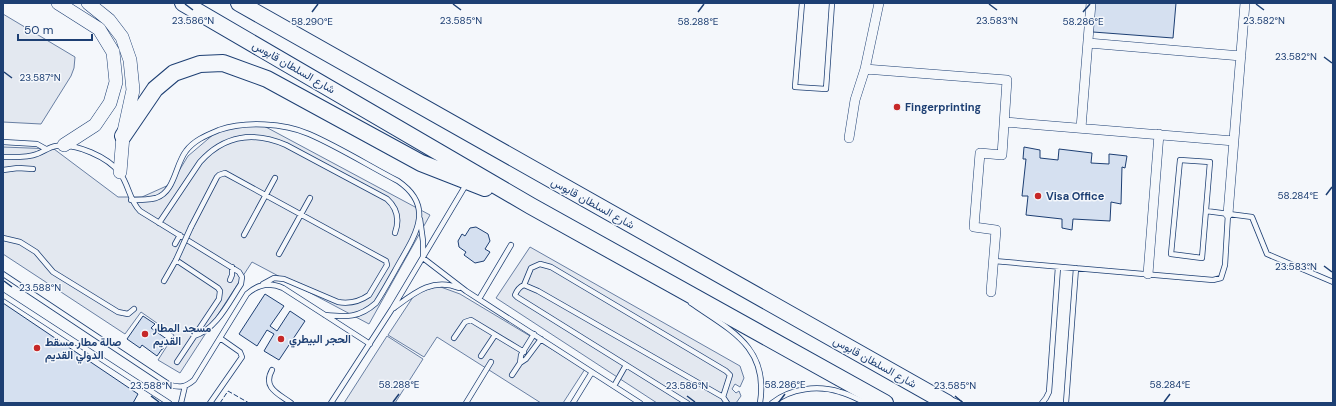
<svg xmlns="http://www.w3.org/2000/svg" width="1336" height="406" viewBox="0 0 1336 406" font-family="'DM Sans',Vazirmatn,sans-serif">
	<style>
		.parking { fill: #e3e8f0; stroke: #687fa3 }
		.building { fill: #d5e0f0; stroke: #1d3f73 }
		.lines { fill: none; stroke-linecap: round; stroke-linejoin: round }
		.lane-casing { stroke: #1d3f73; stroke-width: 6 }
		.street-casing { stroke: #1d3f73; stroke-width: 10 }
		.secondary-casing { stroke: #1d3f73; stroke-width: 14 }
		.highway-casing { stroke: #1d3f73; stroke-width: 18 }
		.lane { stroke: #f4f7fb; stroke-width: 4.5 }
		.street { stroke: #f4f7fb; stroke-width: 9 }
		.secondary { stroke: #f4f7fb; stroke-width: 13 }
		.highway { stroke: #f4f7fb; stroke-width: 16 }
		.lane-bridge-casing { stroke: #1d3f73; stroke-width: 6; stroke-linecap: butt }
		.lane-bridge { stroke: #f4f7fb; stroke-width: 4.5 }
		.fence { stroke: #1d3f73; stroke-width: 1; stroke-dasharray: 5 2; stroke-linecap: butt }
		.ticks { fill: none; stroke: #1d3f73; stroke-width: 1.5 }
		.poi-dot { fill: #c62828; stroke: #f4f7fb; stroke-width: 1.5 }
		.labels { text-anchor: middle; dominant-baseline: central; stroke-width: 3; stroke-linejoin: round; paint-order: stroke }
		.street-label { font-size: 11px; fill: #1d3f73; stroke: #f4f7fb }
		.poi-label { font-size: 11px; font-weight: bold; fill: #1d3f73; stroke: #f4f7fb; text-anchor: start }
		.ticks-label { font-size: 10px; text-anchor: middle; fill: #1d3f73; stroke: #f4f7fb; stroke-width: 3; stroke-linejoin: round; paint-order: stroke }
	</style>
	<rect width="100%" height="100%" fill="#f4f7fb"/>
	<path class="parking" d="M3,14L75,57L74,68L71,76L41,124L3,122Z
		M264,126L430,215L369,324L252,262L180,373L158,360L174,335L141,312L125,334L3,254V147L54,149L118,197H142L171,184L188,156L221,128Z
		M530,247L740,366L744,378L740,387L735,384L732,389L736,393L739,391L741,396L736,403H657L496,298Z
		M438,286L460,294L585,369L563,403H541L437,337L424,357L388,335L415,294Z
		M387,336L423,359L395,403H344Z"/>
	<path class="building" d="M1095,3H1176L1173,38L1093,32Z
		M1024,147L1040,150V158L1058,160L1059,149L1092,153L1091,163L1109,164V154L1127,156L1125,168L1122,167L1121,204L1111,202L1110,221L1073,219L1072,230L1062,228V219L1026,215L1028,196H1022L1026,159H1023Z
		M476,227L488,234L490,241L485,249L490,252L484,261L475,263L464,255L466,252L459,247L458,241L462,234L465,236L470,228Z
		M265,294L284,306L270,326L277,331L290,311L305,321L279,360L264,351L274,334L267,330L257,346L239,334Z
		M3,303L138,394L133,403H3Z
		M143,316L155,324L151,328L168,340L163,347V349H162L157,356L142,345L140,348L127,339Z"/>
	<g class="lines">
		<g class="lane-casing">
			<path id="lane" d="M802,3L795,87L826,89L832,3
				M3,142L37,144L46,149
				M3,157C14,157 27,158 37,154C43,152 49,147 56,146C76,143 108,157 120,173C129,185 129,200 140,211L239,272L242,277L241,284C229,302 216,330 194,336
				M1180,160L1210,162L1202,258L1171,254Z
				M3,170L18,168L33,169
				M131,200C139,200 148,200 156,198C175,192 175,165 186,151C194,140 207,135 219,130C245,121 284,123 309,134C339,147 369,166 398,181C433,205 418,231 401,260C393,274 385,289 376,303C359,318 347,317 325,315
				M1206,211L1252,217L1267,254L1333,282
				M420,219L423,241V258L466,291L640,403
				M159,223L200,162C224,135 254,131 286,145L387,199C397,208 400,219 395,233
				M191,227L217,177L219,175L225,173L386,261L387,265L369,295C359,302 350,304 338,302L284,279L274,278L263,284
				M244,235L275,178
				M3,238L20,242L36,252L53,272L118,312L128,314L134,309
				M175,244L180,235
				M279,254L310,198
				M994,261L1213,280L1221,278L1225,265L1228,214
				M3,274L170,385C180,388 186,387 194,380L247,294C258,284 270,282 283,288L370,344
				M230,280L232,275V267
				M164,281L176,260L218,288L220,291L219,299L177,362
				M524,285L531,268L540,264L551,267L726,371L730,375L723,397
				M3,295L169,403
				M479,299L511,245
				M691,303C730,330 769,347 760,403
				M394,308C414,293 433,277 459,288
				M454,338L465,322L471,320L524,352
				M481,356L495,335
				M520,363L526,359L541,339
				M272,370C262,388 279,394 291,403
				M512,375L520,363L521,355L534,334
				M614,386L626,365
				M950,399L960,403
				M181,403L185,386
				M210,403L242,357L240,352L220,338
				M331,403L392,309L467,183
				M466,403L491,362
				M573,403L592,372
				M687,403L517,297L515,295C517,290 519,287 524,285L538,291L723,397L727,403
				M772,403C791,388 818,385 840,392C849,394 857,399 866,403
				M1042,403L1046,398L1049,392L1058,267
				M1066,403L1076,268"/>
		</g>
		<g class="street-casing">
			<path id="street" d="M1088,43L1241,56
				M865,69L1007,80L1002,155L980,153L974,227L996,230L991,292
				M1005,122L1234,141
				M1081,128L1091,3
				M849,138L855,100L865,69L879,3
				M1228,214L1245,3
				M1148,274L1159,134"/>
		</g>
		<g class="secondary-casing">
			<path id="secondary" d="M58,3L99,29L113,52L116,82L110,103L95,125L64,145
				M88,3L109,20L122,37L130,60L133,90L123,136L120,172"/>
		</g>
		<g class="highway-casing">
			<path id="highway" d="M183,3L531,206L885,403
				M239,3L947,403
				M123,136L155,89L174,73L200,64L223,63L267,79L421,163L485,188"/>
		</g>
		<use href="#lane" class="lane"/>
		<use href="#street" class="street"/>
		<use href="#secondary" class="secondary"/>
		<use href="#highway" class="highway"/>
		<g class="lane-bridge-casing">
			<path id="lane-bridge" d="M176,260L191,227"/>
		</g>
		<use href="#lane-bridge" class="lane-bridge"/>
		<path class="fence" d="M220,403L228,391L249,403"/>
	</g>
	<path class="ticks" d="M185,4L193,10M453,4L461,10M989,4L997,10M1256,4L1264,10M312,12L318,4M698,12L704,4M1083,12L1090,4M1324,57L1332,63M4,72L12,78M1326,195L1332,187M1324,266L1332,272M4,281L12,287M151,396L159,402M687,396L695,402M955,396L962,402M393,402L399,394M779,402L785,394M1164,402L1170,394"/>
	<g class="poi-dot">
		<circle cx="897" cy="107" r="4"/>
		<circle cx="1038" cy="196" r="4"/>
		<circle cx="145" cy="334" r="4"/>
		<circle cx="281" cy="339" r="4"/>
		<circle cx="37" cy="348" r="4"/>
	</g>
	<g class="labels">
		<g class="street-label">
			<text transform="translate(294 67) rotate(30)">شارع السلطان قابوس</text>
			<text transform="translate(593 203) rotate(29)">شارع السلطان قابوس</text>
			<text transform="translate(875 362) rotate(29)">شارع السلطان قابوس</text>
		</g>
		<g class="poi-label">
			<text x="905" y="107">Fingerprinting</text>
			<text x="1046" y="196">Visa Office</text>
			<text x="153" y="328">مسجد المطار<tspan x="153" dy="13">القديم</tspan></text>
			<text x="289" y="339">الحجر البيطري</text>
			<text x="45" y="342">صالة مطار مسقط<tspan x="45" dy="13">الدولي القديم</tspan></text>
		</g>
	</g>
	<g class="ticks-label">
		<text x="1264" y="24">23.582°N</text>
		<text x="461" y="24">23.585°N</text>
		<text x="193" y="24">23.586°N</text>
		<text x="997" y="24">23.583°N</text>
		<text x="312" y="25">58.290°E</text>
		<text x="698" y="25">58.288°E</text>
		<text x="1083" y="25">58.286°E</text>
		<text x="1296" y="60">23.582°N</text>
		<text x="40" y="81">23.587°N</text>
		<text x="1298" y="199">58.284°E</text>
		<text x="1296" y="270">23.583°N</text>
		<text x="40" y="291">23.588°N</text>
		<text x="399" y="388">58.288°E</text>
		<text x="785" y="388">58.286°E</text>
		<text x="1170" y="388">58.284°E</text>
		<text x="151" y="389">23.588°N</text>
		<text x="687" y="389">23.586°N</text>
		<text x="955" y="389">23.585°N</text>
	</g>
	<rect width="1336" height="406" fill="none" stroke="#1d3f73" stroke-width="8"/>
	<path d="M18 34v6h74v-6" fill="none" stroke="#1d3f73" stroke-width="2"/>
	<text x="24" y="34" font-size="12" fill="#1d3f73" stroke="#f4f7fb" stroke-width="3" paint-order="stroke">50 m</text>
</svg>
